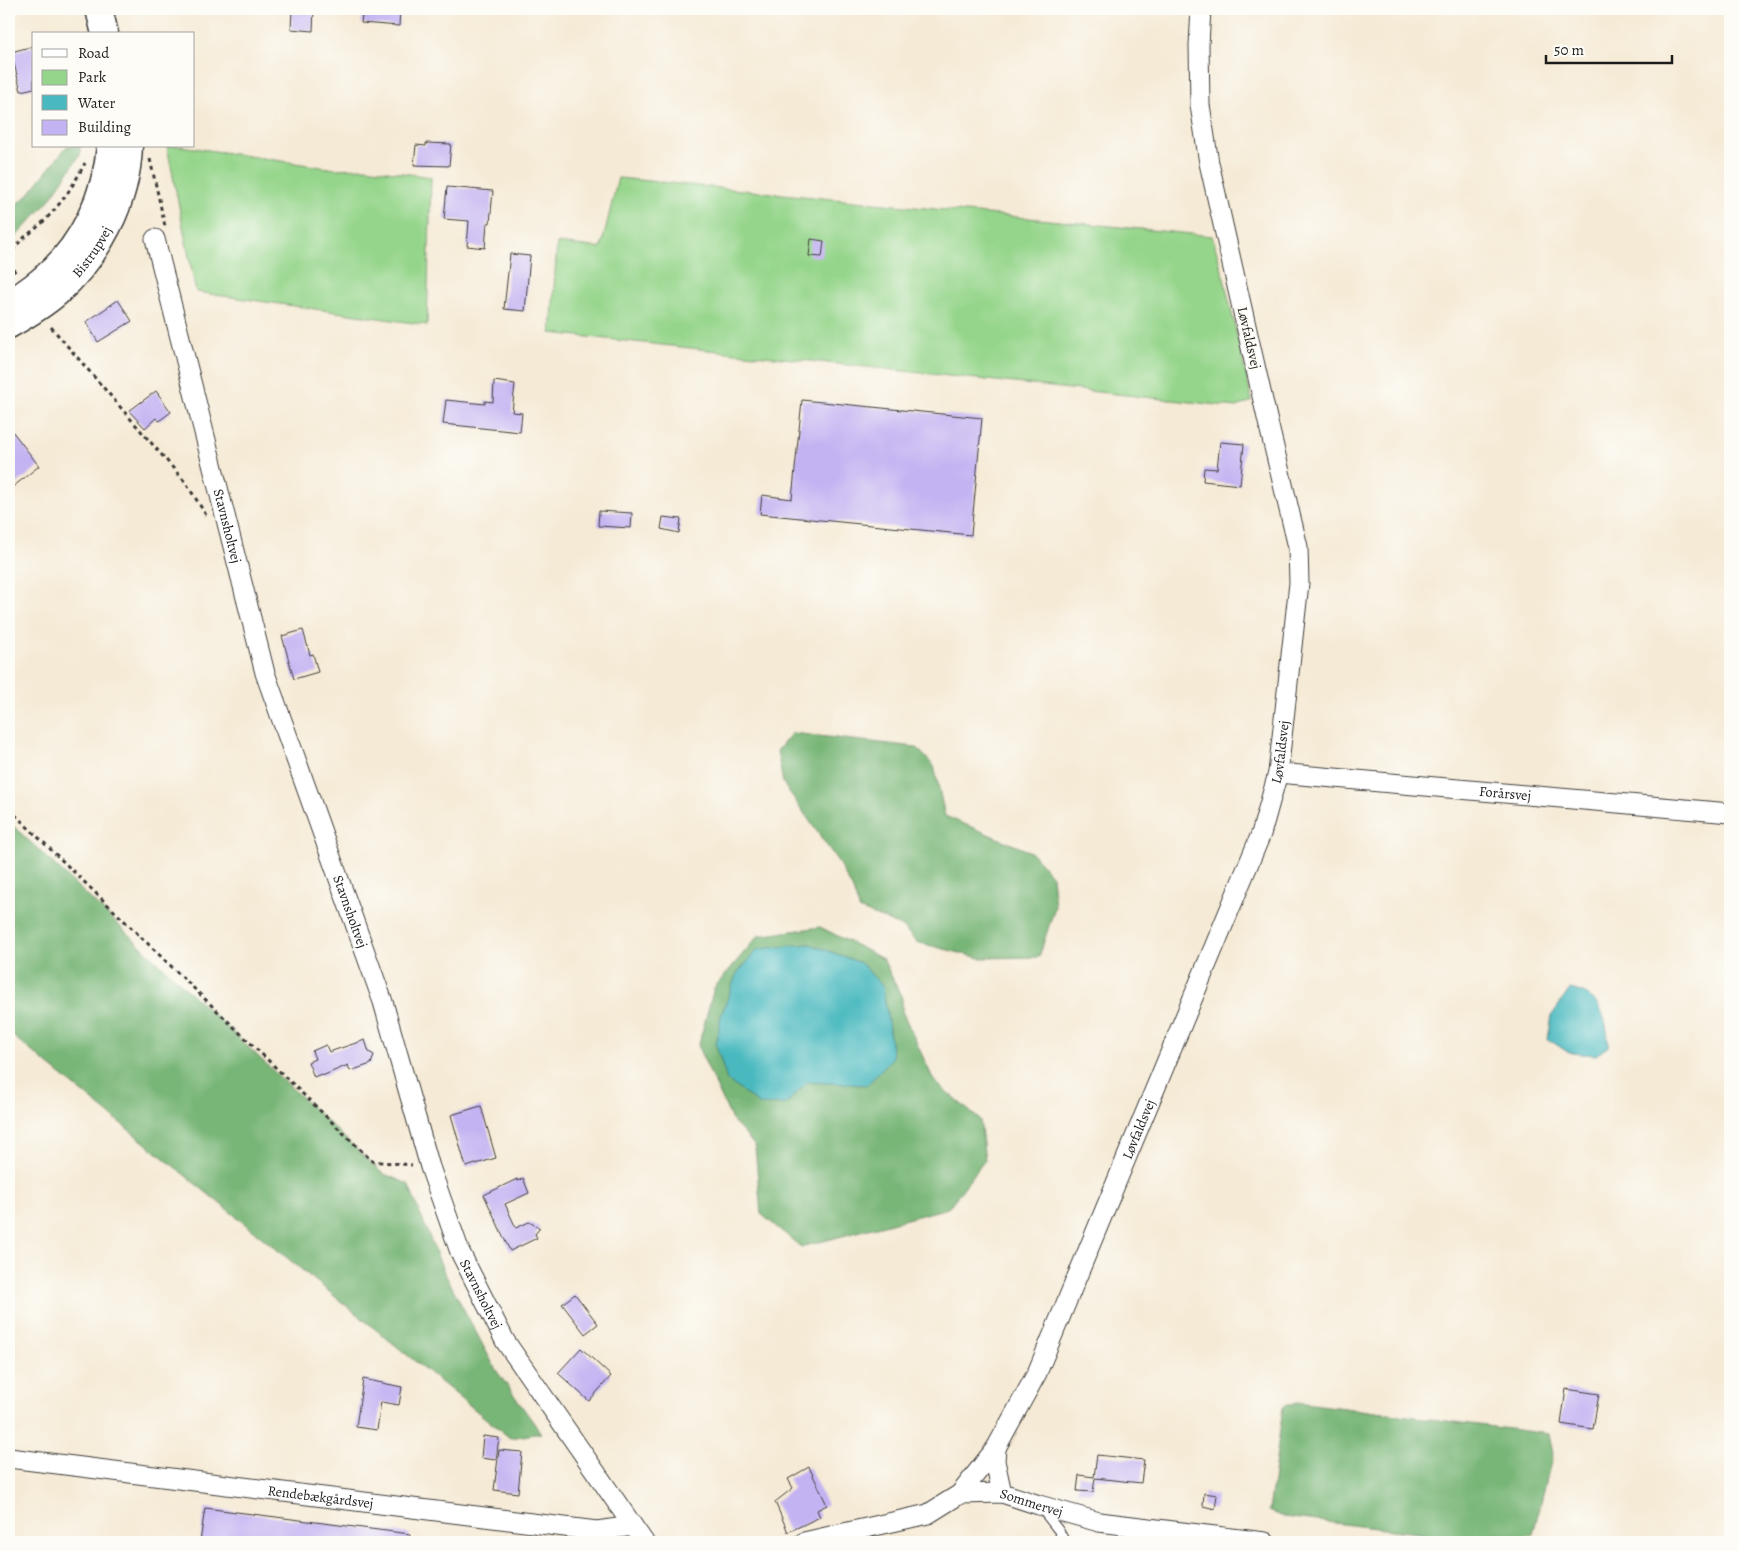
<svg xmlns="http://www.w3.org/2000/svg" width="1739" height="1551" viewBox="0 0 1739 1551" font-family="Alegreya,serif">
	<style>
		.green { fill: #95d58b; stroke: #587854 }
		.forest { fill: #78b677; stroke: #4a694a }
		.water { fill: #4ab9bf; stroke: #336a6e }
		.building { fill: #c4b3f2 }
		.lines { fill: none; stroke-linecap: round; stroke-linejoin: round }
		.service-casing { stroke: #3d3b38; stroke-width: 11 }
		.minor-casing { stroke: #3d3b38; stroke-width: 21 }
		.secondary-casing { stroke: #3d3b38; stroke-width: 29 }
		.path { stroke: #3d3b38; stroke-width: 3; stroke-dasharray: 4 4; stroke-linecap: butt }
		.service { stroke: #fff; stroke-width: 9 }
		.minor { stroke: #fff; stroke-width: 19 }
		.secondary { stroke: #fff; stroke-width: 26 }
		.labels { text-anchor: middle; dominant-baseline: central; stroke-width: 4.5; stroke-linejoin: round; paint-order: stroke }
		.street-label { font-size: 14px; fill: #1c1c1c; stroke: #fdfcf7 }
	</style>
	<rect width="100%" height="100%" fill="#fdfcf7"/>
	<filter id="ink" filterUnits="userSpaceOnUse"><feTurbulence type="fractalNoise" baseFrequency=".02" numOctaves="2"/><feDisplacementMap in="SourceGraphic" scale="10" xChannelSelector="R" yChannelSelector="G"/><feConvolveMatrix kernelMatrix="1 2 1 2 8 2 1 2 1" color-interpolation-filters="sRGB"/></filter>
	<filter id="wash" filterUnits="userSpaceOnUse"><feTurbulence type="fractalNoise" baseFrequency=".0096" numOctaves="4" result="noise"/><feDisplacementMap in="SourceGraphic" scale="20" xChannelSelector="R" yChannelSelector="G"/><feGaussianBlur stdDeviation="1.12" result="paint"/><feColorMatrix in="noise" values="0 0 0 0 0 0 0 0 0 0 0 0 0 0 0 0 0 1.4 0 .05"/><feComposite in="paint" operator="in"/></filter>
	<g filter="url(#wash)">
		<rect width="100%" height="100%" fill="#f5ead5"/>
		<path class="green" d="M167,146H181L335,169L365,168L431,177L427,325L196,292Z
			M618,178L1212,236L1223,274L1252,401L1237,407L551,333L557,243L601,248Z"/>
		<path class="forest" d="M67,146H80V155L47,203L9,244V210L27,196Z
			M792,733L916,747L934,766L945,816L1031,852L1052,876L1055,907L1039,957L980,958L916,942L903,927L859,909L853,890L837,860L783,783L777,751Z
			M9,822L382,1173L408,1184L443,1270L496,1370L541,1433L510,1438L9,1033Z
			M820,927L883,959L902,998V1011L934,1081L980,1120L985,1160L948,1208L801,1247L761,1214L755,1146L732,1120L698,1047L714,988L758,936Z
			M1297,1402L1549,1434L1553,1454L1533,1534L1515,1542H1492L1284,1517L1269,1511L1283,1407Z"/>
		<path class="water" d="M810,944L861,963L883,987L893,1057L867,1085L807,1082L786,1104L760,1105L727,1080L716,1045L721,1016L736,975L758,949Z
			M1570,989C1602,995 1606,1018 1609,1046L1596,1055L1569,1053L1548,1039L1552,1015Z"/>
		<g id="blocks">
			<path class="building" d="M292,9H314L313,31L291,29Z
				M363,9H400L399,26L361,23Z
				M34,46V88L21,91L11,52Z
				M426,143L451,144L449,166L414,165L416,145L426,146Z
				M447,187L493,191L490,223H487L485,248L467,246L469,221L444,219Z
				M811,239L824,241L822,257L809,256Z
				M510,254L530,256L525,311L504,309Z
				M118,300L132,321L98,342L86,322Z
				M494,381L515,384L512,412L522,413L520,432L443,424L446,400L485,404V401L493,402Z
				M156,391L171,412L159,421L156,418L145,428L129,411Z
				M802,400L982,418L971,535L760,514L762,495L792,499Z
				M9,427L39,466L9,490Z
				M1220,442L1244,444L1240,485L1203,481L1204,468L1217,469Z
				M599,511L632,513L631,528L598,526Z
				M663,517L681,519L679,533L661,529Z
				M303,630L310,655L313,654L318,672L294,679L282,636Z
				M365,1040L369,1052L374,1055L371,1064L350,1071L348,1065L322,1076L321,1074L314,1077L308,1062L315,1059L312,1051L326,1045L329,1052Z
				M481,1106L496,1158L466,1167L451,1115Z
				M523,1178L529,1193L505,1204L516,1228L529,1222L540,1228L535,1234L537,1238L510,1251L484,1195L517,1179L518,1181Z
				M575,1294L598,1324L585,1334L562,1304Z
				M581,1348L611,1376L589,1401L558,1373Z
				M363,1379L402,1387L399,1405L381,1402L377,1430L356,1427Z
				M1566,1389L1599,1394L1593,1429L1561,1424Z
				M483,1436L499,1438L496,1460L481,1458Z
				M499,1450L522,1452L518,1493L494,1490Z
				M1097,1455L1144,1460L1141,1483L1095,1478L1093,1492L1077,1491L1079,1475L1094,1477Z
				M809,1467L827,1505L817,1510L820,1517L788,1532L775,1502L793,1488L788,1479Z
				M1204,1493L1217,1495L1215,1509L1203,1506Z
				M205,1508L410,1534L409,1542H200Z"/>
		</g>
	</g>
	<g filter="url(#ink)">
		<use href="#blocks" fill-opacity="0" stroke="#3d3b38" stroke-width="1"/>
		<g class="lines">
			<g class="service-casing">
				<path id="service" d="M1041,1508L1059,1531L1065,1542"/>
			</g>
			<g class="minor-casing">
				<g id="minor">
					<path id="s1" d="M155,239L265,673L383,1002L430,1167L460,1252L505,1341L644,1542"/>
					<path id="s2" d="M1278,773L1730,813"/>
					<path d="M996,1448L995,1461L1002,1493"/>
					<path id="s3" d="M9,1458L597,1531L632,1526"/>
					<path id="s4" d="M960,1494L996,1448L1037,1373L1261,834L1278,773L1299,583L1298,547L1267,418L1209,163L1200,105L1199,45L1201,9"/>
					<path id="s5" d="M804,1542L928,1514L960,1494L1002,1493L1039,1505L1099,1522L1265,1542"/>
				</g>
			</g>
			<g class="secondary-casing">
				<g id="secondary">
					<path d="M99,9L105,34"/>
					<path d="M9,304C20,296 33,288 43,279C82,247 106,196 110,146"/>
					<path id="s6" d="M9,325C25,316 42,306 57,293C98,256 127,203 129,146"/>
				</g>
			</g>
			<path class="path" d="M150,159L165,226
				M9,258C17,239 30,235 44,221C61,204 74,185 85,163
				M9,262L16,274
				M51,327L186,483L206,515
				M9,809L372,1161L412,1165"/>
			<use href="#service" class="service"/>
			<use href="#minor" class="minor"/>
			<use href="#secondary" class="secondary"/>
		</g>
	</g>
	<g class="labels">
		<g class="street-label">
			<text stroke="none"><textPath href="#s6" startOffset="112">Bistrupvej</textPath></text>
			<text transform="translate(1249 338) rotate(77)">Løvfaldsvej</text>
			<text stroke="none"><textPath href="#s1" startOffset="296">Stavnsholtvej</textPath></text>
			<text stroke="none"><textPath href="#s4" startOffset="812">Løvfaldsvej</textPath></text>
			<text stroke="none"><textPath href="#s2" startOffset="228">Forårsvej</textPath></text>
			<text stroke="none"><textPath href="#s1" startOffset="701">Stavnsholtvej</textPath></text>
			<text stroke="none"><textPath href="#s4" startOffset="408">Løvfaldsvej</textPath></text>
			<text stroke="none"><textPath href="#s1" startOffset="1106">Stavnsholtvej</textPath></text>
			<text stroke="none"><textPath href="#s3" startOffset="314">Rendebækgårdsvej</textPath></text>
			<text stroke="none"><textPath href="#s5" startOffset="238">Sommervej</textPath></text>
		</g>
	</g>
	<rect width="1739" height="1551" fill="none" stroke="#fdfcf7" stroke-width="30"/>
	<rect x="32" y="32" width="162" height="115" fill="#fdfcf7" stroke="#a3a29f"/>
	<rect x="42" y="49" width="25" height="8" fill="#ffffff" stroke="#a3a29f"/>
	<text x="78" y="58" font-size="15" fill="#1c1c1c">Road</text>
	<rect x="42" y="70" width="25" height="15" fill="#95d58b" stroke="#a3a29f"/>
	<text x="78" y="82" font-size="15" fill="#1c1c1c">Park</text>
	<rect x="42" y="95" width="25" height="15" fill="#4ab9bf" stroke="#a3a29f"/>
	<text x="78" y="108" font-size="15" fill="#1c1c1c">Water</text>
	<rect x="42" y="120" width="25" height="15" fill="#c4b3f2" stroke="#a3a29f"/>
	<text x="78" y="132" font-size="15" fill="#1c1c1c">Building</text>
	<path d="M1546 55v8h126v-8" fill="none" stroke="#1c1c1c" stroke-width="2.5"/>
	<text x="1554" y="55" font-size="15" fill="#1c1c1c" stroke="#fdfcf7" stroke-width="4" paint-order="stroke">50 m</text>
</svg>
